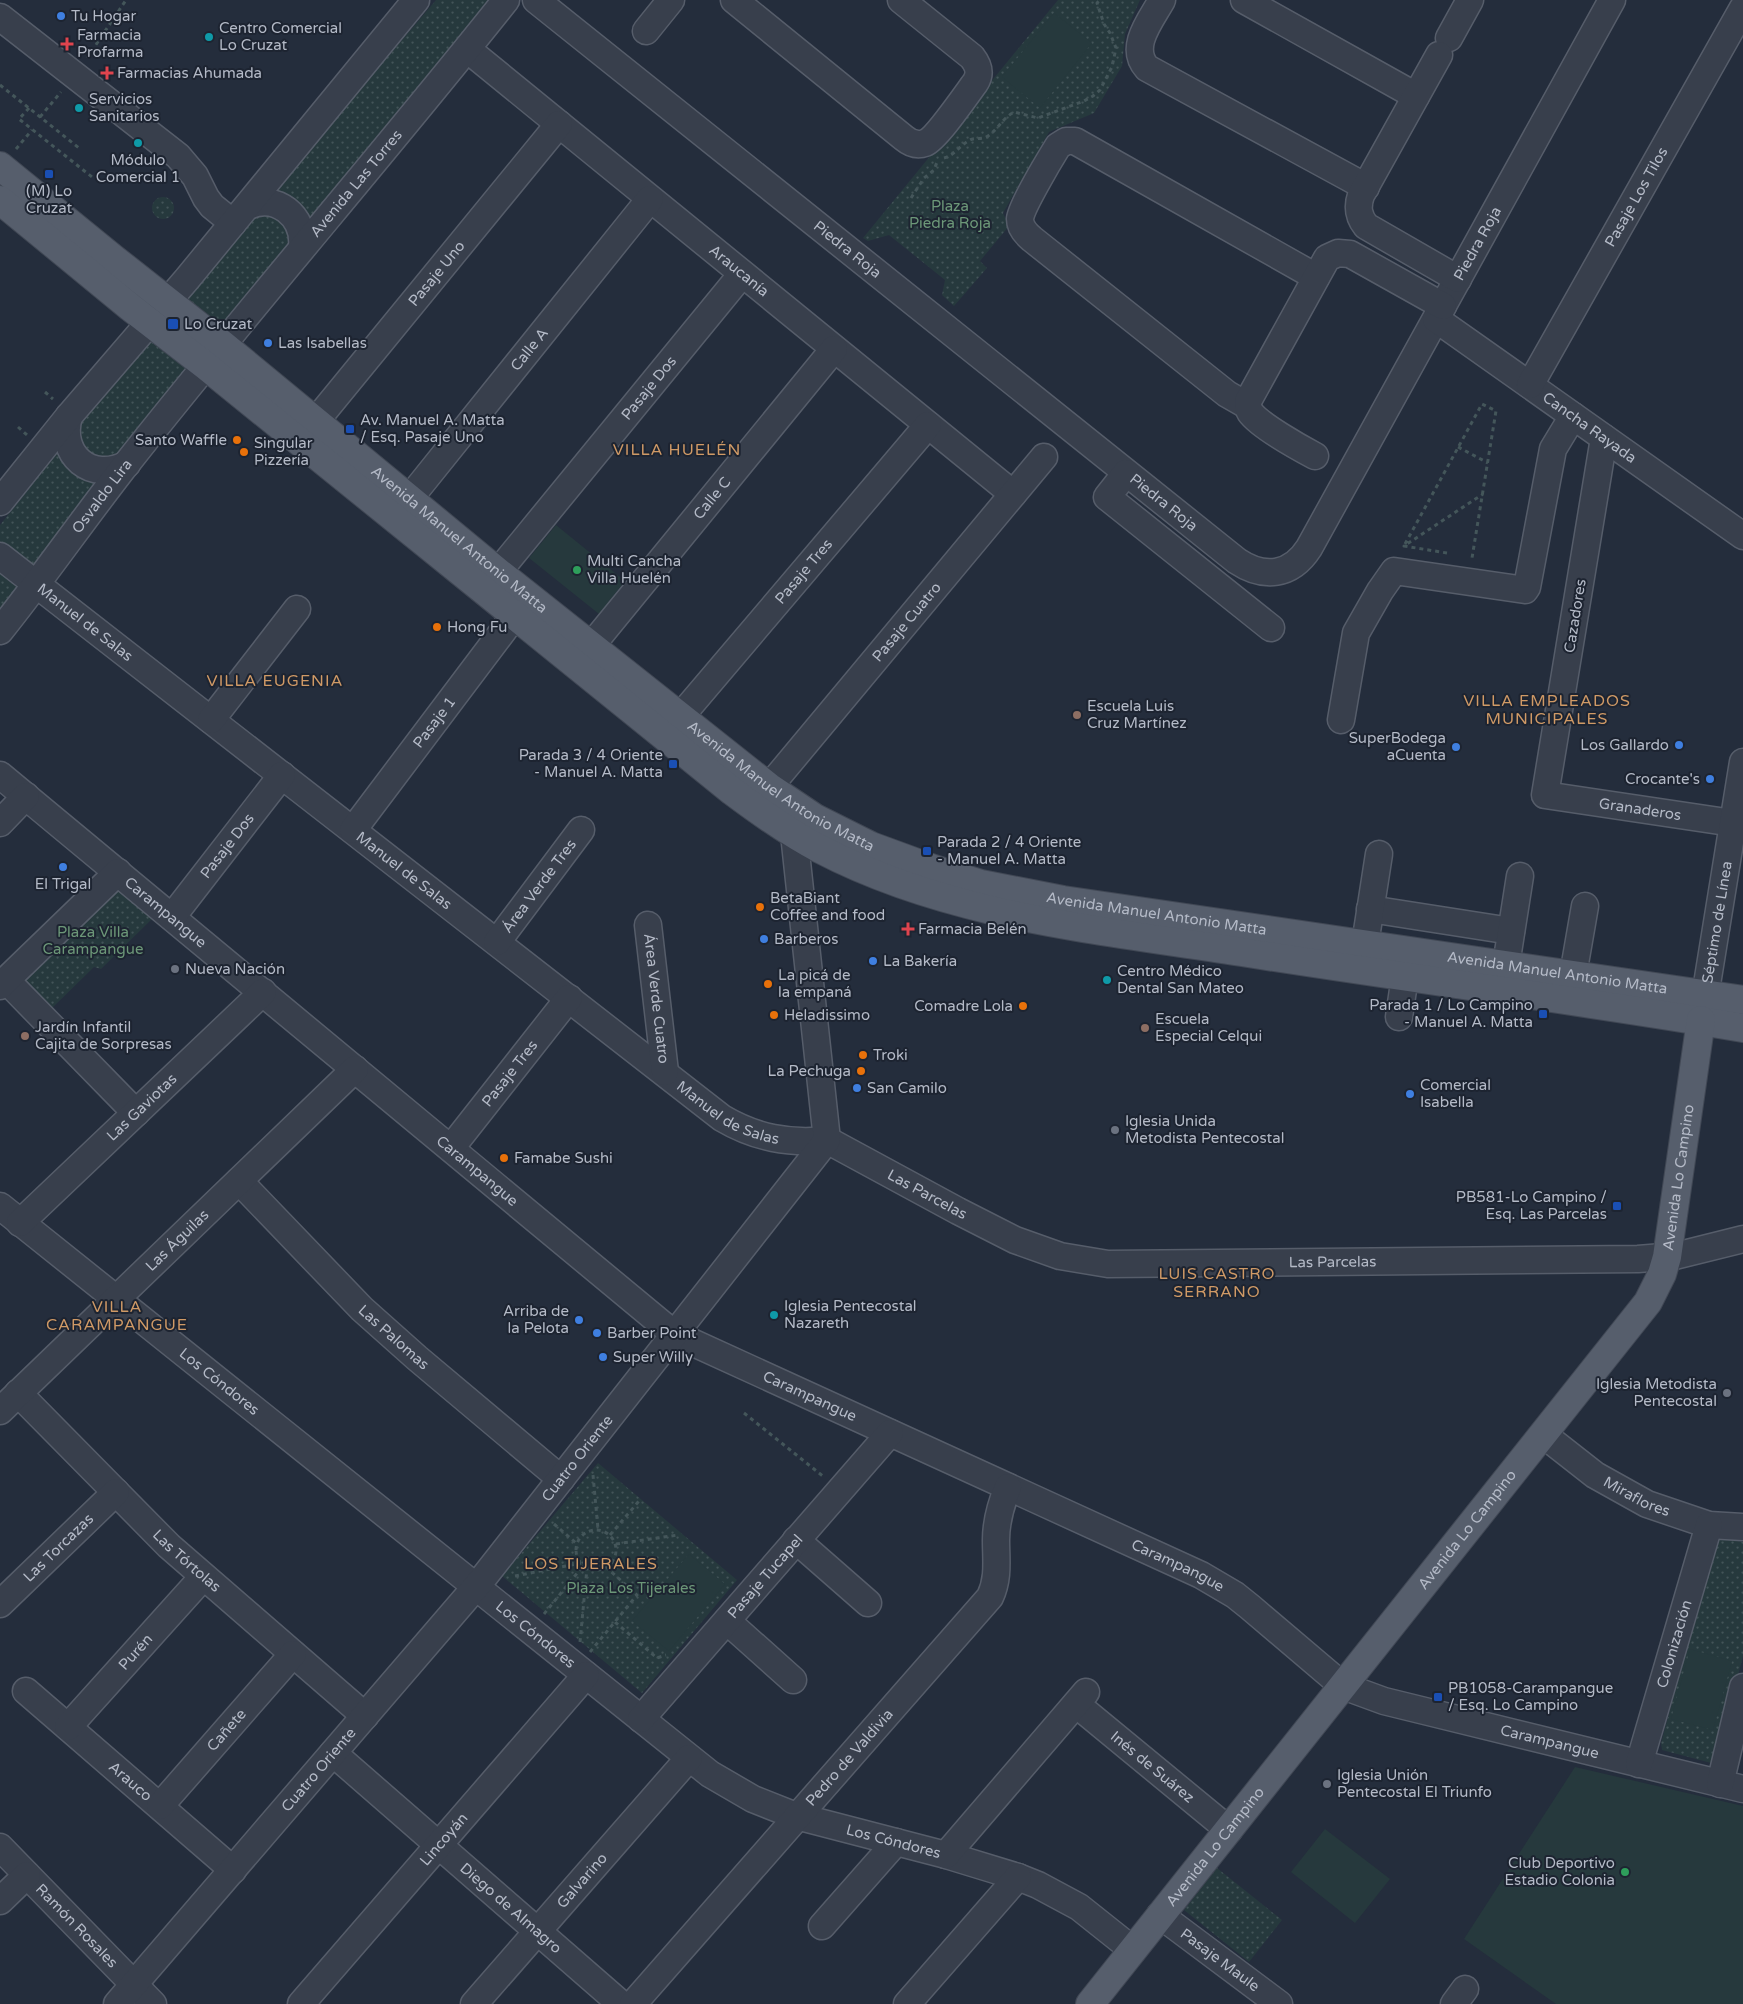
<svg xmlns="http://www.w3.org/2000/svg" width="1743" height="2004" viewBox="0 0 1743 2004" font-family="'Varela Round',sans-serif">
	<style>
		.grass { fill: url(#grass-dots) }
		.pitch { fill: #26393d }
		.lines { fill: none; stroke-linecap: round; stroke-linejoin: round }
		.minor-casing { stroke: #565d6a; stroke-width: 29 }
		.major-casing { stroke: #414855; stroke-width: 30 }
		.path { stroke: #44565a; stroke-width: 3; stroke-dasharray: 4 4; stroke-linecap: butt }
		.minor { stroke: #383f4c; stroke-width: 26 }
		.major { stroke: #565e6c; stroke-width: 28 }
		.shop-dot { fill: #3f7fe0; stroke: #1d2431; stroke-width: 2 }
		.culture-dot { fill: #0f9aa8; stroke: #1d2431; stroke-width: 2 }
		.health-dot { fill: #e0444e; stroke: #1d2431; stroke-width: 2 }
		.transit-dot { fill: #1a4fb4; stroke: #1d2431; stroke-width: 2 }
		.food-dot { fill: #e8710a; stroke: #1d2431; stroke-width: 2 }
		.leisure-dot { fill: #2e9e5b; stroke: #1d2431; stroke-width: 2 }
		.education-dot { fill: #8d6e63; stroke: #1d2431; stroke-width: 2 }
		.worship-dot { fill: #6b7280; stroke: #1d2431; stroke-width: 2 }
		.labels { text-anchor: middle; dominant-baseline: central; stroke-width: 4; stroke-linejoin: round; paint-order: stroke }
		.poi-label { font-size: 15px; fill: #b4bac7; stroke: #1d2431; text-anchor: start }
		.street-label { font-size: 15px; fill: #b4bac7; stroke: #1d2431 }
		.park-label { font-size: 15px; fill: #6c9778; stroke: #1d2431 }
		.neighbourhood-label { font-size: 16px; letter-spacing: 1px; fill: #d09a66; stroke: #1d2431 }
	</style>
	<defs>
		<pattern id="grass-dots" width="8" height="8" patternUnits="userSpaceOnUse" patternTransform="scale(1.25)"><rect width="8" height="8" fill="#26393d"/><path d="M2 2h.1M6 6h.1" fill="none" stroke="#435458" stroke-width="1.8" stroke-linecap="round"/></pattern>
	</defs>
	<rect width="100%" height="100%" fill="#242d3c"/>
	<path class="grass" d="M436,0H489L0,617V525L157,328Z
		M1058,0H1140L1125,34L1122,66L1094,113L1049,132L1003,213L1009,226L980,261L987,268L954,306L942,295L945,280L889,235L868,241L863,238Z
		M152 208a11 11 0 1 1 22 0a11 11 0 1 1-22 0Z
		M116,882L152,919L101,969L94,967L47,1013L15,981Z
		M598,1463L737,1580L642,1693L502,1576Z
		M1723,1538L1743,1542V1656L1715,1764L1662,1750L1661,1743L1715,1543Z
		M1217,1868L1282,1920L1249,1962L1184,1910Z"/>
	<path class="pitch" d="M1054,13L1092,43L1040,108L1002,77Z
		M556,525L625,581L599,614L529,558Z
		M689,1554L725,1584L669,1651L632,1621Z
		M1690,1649L1732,1661L1713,1730L1671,1719Z
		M1575,1767L1743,1806V2004H1556L1464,1939Z
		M1325,1829L1390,1879L1355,1923L1291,1872Z"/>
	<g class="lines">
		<g class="minor-casing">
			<g id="minor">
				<path id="s1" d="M536,0L1237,561C1264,579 1291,576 1309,548L1612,0"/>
				<path d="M734,0L904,138C910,143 917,146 925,143C936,139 966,95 975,83C981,74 979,66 972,57L901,0"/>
				<path d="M1162,0C1151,20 1128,47 1147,68L1366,187"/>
				<path d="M1244,0L1416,96"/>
				<path d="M0,17L178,156L195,176L206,198L212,206L233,223"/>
				<path d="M646,31L671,0"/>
				<path d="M1449,38L1470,0"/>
				<path id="s2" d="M467,49L1013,494"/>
				<path d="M1439,55L1361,195C1357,207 1358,216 1366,226L1458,279"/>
				<path d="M248,206C276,193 305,216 302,247"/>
				<path id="s3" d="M1436,319L1743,536"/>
				<path id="s4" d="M1530,385L1743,8"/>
				<path d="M1248,406L1227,394L1032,239C1026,234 1020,228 1020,219C1021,207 1050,159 1058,146L1066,141H1075L1316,277"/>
				<path d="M69,416C58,455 91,483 127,464"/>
				<path id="s5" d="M315,422L559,124"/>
				<path id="s6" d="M1604,438L1545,795L1733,823"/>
				<path d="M1315,456C1300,448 1259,425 1250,412C1248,409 1248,405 1248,401L1327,258L1338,253L1350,254L1443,306"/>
				<path d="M1126,473L1107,497L1271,628"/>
				<path id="s7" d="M409,499L650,199"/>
				<path d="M0,502L69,416L187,279L416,0"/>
				<path id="s8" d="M0,556L722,1118C756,1138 789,1144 827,1140"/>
				<path id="s9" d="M498,572L742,274"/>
				<path id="s10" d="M0,631C44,576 84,518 128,462C251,306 382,156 506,0"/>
				<path id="s11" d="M591,646L834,349"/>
				<path id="s12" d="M680,717L928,425"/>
				<path d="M211,720L297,609"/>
				<path d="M1341,720L1356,633L1380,591L1394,571L1525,590L1527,587L1553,449L1573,416"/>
				<path id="s13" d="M0,775L674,1334L1201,1575L1235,1595L1250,1607L1343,1686L1384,1701L1743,1789"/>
				<path id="s14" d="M769,787L1044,457"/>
				<path d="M0,823L26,796"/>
				<path id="s15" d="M353,830L515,615"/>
				<path d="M1370,909L1511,931"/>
				<path id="s16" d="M172,917L282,775"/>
				<path id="s17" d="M648,925L665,1072"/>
				<path id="s18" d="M497,942L581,830"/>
				<path d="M1365,944L1379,854"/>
				<path d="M1506,965L1520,876"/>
				<path d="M1573,975L1585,906"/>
				<path d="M6,980L136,1113"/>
				<path d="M0,986L118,872"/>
				<path id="s19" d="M1702,1015L1743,762"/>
				<path d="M1399,1017L1405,976"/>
				<path id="s20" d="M827,1140L958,1211L1015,1240L1060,1256L1108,1264L1638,1259L1675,1256L1743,1239"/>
				<path id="s21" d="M451,1148L569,998"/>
				<path id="s22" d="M239,1181L362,1309L417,1358L561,1479"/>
				<path id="s23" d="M0,1206L710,1774L753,1799L796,1816L946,1855L1018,1877L1038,1885L1079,1907L1133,1950"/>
				<path id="s24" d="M20,1223L263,992"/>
				<path id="s25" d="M18,1393L169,1546L365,1716"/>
				<path id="s26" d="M0,1411L355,1069"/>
				<path id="s27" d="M1544,1435L1595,1475L1647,1504L1709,1525L1743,1527"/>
				<path d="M796,1540L868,1603"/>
				<path id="s28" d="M0,1604L116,1492"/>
				<path d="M727,1621L793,1680"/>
				<path id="s29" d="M26,1691L233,1870"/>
				<path id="s30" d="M1076,1704L1229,1830"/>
				<path id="s31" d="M641,1719L890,1433"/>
				<path id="s32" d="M68,1727L203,1577"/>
				<path id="s33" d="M333,1753L621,2004"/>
				<path id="s34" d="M1639,1764L1709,1525"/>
				<path d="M1720,1784L1743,1687"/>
				<path id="s35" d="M160,1806L293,1654"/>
				<path id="s36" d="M0,1847L153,2004"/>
				<path d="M946,1855L1086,1692"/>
				<path d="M0,1901L27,1875"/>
				<path id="s37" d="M1160,1915L1279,2004"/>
				<path d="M822,1926L896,1842"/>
				<path id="s38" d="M117,2004L480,1582L827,1140L794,834"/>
				<path id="s39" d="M301,2004L586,1675"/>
				<path id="s40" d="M474,2004L689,1758"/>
				<path id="s41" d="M633,2004L990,1597C999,1578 996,1560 996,1540C996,1521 1001,1504 1008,1487"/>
				<path d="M907,2004L1018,1877"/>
				<path d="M1454,2004L1465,1989"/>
			</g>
		</g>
		<g class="major-casing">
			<g id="major">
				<path id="s42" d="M0,166L114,259L223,345L498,572L769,787L815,818L871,846L931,868L981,884L1063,900L1743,1000"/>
				<path d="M0,200L130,307L206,366L732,791C760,812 789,833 820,849C952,918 1103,930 1248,953C1413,979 1578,1000 1743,1028"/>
				<path id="s43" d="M1090,2004L1648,1302L1662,1274L1667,1257L1701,1020"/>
			</g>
		</g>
		<path class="path" d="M87,58L126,0
			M0,85L79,148
			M29,108L19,119L92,177
			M40,117L61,92
			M16,149L32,130
			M944,158C955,155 960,145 970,140C975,137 983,140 988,136C999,128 1001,120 1014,112L1038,118L1084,101L1093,96L1100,90L1112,67L1116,48L1110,33L1104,24L1097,3L1100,0
			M911,198L924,178L934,170L937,162
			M45,392L53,399
			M18,427L27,435
			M1458,447L1488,463
			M1405,544L1482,404L1496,411L1472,558
			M1447,553L1404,546L1483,494
			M744,1413L824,1477
			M593,1475L598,1529
			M554,1524L576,1543
			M576 1550a20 20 0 1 1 40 0a20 20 0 1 1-40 0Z
			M610,1535L639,1501
			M616,1544L678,1535
			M515,1576L581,1563
			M544,1614L583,1566
			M615,1622L657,1658L666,1655
			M580,1642L587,1568
			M590,1652L637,1595L606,1567"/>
		<use href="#minor" class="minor"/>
		<use href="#major" class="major"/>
	</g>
	<g class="shop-dot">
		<circle cx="61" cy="16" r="5"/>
		<circle cx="268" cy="343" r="5"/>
		<circle cx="1679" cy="745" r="5"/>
		<circle cx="1456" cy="747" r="5"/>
		<circle cx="1710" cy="779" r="5"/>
		<circle cx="63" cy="867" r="5"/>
		<circle cx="764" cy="939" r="5"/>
		<circle cx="873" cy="961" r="5"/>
		<circle cx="857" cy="1088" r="5"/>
		<circle cx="1410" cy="1094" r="5"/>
		<circle cx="579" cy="1320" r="5"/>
		<circle cx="597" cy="1333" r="5"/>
		<circle cx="603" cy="1357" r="5"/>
	</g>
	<g class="culture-dot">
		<circle cx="209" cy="37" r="5"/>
		<circle cx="79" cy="108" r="5"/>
		<circle cx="138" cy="143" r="5"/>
		<circle cx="1107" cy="980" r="5"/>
		<circle cx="774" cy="1315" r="5"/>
	</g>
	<g class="health-dot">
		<path d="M64.5 36.5h5v5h5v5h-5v5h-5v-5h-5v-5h5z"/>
		<path d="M104.5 65.5h5v5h5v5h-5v5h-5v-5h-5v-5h5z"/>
		<path d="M905.5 921.5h5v5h5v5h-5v5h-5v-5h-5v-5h5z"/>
	</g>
	<g class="transit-dot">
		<rect x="44" y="169" width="10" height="10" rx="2.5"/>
		<rect x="167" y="318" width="12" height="12" rx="2.5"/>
		<rect x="345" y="424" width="10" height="10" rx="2.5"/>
		<rect x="668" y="759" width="10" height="10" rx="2.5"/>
		<rect x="922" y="846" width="10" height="10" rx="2.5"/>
		<rect x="1538" y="1009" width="10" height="10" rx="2.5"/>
		<rect x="1612" y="1201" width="10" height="10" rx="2.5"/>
		<rect x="1433" y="1692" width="10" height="10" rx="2.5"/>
	</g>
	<g class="food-dot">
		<circle cx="237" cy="440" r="5"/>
		<circle cx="244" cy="452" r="5"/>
		<circle cx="437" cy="627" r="5"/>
		<circle cx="760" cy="907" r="5"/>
		<circle cx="768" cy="984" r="5"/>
		<circle cx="1023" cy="1006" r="5"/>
		<circle cx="774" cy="1015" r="5"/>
		<circle cx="863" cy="1055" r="5"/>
		<circle cx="861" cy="1071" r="5"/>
		<circle cx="504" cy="1158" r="5"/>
	</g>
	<g class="leisure-dot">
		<circle cx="577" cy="570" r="5"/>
		<circle cx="1625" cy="1872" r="5"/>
	</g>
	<g class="education-dot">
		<circle cx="1077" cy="715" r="5"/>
		<circle cx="1145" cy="1028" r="5"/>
		<circle cx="25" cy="1036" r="5"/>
	</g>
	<g class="worship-dot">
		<circle cx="175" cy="969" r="5"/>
		<circle cx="1115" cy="1130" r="5"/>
		<circle cx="1727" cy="1393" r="5"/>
		<circle cx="1327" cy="1784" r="5"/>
	</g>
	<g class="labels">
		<g class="poi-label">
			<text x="71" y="16">Tu Hogar</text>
			<text x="219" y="28">Centro Comercial<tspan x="219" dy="17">Lo Cruzat</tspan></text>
			<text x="77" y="35">Farmacia<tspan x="77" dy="17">Profarma</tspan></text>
			<text x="117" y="73">Farmacias Ahumada</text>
			<text x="89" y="99">Servicios<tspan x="89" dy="17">Sanitarios</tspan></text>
			<text x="138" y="160" text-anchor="middle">Módulo<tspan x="138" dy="17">Comercial 1</tspan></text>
			<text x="49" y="191" text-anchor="middle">(M) Lo<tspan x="49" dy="17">Cruzat</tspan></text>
			<text x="184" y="324">Lo Cruzat</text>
			<text x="278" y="343">Las Isabellas</text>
			<text x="360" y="420">Av. Manuel A. Matta<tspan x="360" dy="17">/ Esq. Pasaje Uno</tspan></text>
			<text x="227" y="440" text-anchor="end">Santo Waffle</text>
			<text x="254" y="443">Singular<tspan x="254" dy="17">Pizzería</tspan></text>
			<text x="587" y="561">Multi Cancha<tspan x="587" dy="17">Villa Huelén</tspan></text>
			<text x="447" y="627">Hong Fu</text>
			<text x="1087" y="706">Escuela Luis<tspan x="1087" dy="17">Cruz Martínez</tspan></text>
			<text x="1446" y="738" text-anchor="end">SuperBodega<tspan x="1446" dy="17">aCuenta</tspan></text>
			<text x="1669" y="745" text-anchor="end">Los Gallardo</text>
			<text x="663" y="755" text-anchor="end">Parada 3 / 4 Oriente<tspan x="663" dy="17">- Manuel A. Matta</tspan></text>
			<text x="1700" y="779" text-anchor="end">Crocante's</text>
			<text x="937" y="842">Parada 2 / 4 Oriente<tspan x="937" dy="17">- Manuel A. Matta</tspan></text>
			<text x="63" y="884" text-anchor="middle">El Trigal</text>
			<text x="770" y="898">BetaBiant<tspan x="770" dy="17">Coffee and food</tspan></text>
			<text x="918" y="929">Farmacia Belén</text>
			<text x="774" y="939">Barberos</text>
			<text x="883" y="961">La Bakería</text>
			<text x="185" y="969">Nueva Nación</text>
			<text x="1117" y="971">Centro Médico<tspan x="1117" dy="17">Dental San Mateo</tspan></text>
			<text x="778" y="975">La picá de<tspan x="778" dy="17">la empaná</tspan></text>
			<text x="1533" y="1005" text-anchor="end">Parada 1 / Lo Campino<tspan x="1533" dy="17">- Manuel A. Matta</tspan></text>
			<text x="1013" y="1006" text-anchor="end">Comadre Lola</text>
			<text x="784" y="1015">Heladissimo</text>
			<text x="1155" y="1019">Escuela<tspan x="1155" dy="17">Especial Celqui</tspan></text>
			<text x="35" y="1027">Jardín Infantil<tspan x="35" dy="17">Cajita de Sorpresas</tspan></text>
			<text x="873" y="1055">Troki</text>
			<text x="851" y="1071" text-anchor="end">La Pechuga</text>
			<text x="1420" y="1085">Comercial<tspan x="1420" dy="17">Isabella</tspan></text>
			<text x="867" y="1088">San Camilo</text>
			<text x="1125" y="1121">Iglesia Unida<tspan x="1125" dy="17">Metodista Pentecostal</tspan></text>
			<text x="514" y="1158">Famabe Sushi</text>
			<text x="1607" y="1197" text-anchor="end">PB581-Lo Campino /<tspan x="1607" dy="17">Esq. Las Parcelas</tspan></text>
			<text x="784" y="1306">Iglesia Pentecostal<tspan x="784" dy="17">Nazareth</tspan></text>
			<text x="569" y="1311" text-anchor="end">Arriba de<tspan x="569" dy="17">la Pelota</tspan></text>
			<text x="607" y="1333">Barber Point</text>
			<text x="613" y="1357">Super Willy</text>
			<text x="1717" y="1384" text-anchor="end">Iglesia Metodista<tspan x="1717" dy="17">Pentecostal</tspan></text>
			<text x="1448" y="1688">PB1058-Carampangue<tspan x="1448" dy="17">/ Esq. Lo Campino</tspan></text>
			<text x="1337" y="1775">Iglesia Unión<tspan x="1337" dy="17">Pentecostal El Triunfo</tspan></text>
			<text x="1615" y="1863" text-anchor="end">Club Deportivo<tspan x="1615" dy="17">Estadio Colonia</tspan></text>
		</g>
		<g class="street-label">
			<text stroke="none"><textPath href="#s10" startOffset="572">Avenida Las Torres</textPath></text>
			<text stroke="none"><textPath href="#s4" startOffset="216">Pasaje Los Tilos</textPath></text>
			<text stroke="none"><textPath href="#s1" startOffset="1329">Piedra Roja</textPath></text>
			<text stroke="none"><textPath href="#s1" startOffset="399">Piedra Roja</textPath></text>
			<text stroke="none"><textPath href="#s2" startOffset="351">Araucanía</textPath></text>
			<text stroke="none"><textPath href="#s5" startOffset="192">Pasaje Uno</textPath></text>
			<text stroke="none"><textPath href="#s7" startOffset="192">Calle A</textPath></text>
			<text stroke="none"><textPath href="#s9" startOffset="238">Pasaje Dos</textPath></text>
			<text stroke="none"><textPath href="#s3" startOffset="188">Cancha Rayada</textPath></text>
			<text stroke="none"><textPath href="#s10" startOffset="169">Osvaldo Lira</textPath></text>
			<text stroke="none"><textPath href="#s11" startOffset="191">Calle C</textPath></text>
			<text stroke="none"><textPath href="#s1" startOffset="804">Piedra Roja</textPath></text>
			<text stroke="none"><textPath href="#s42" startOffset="592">Avenida Manuel Antonio Matta</textPath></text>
			<text stroke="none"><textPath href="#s12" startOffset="191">Pasaje Tres</textPath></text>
			<text transform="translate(1575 616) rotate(-81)">Cazadores</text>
			<text stroke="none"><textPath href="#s8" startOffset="108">Manuel de Salas</textPath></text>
			<text stroke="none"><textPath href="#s14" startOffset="215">Pasaje Cuatro</textPath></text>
			<text stroke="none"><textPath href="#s15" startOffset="135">Pasaje 1</textPath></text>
			<text stroke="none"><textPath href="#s42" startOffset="998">Avenida Manuel Antonio Matta</textPath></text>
			<text stroke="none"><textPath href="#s6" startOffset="458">Granaderos</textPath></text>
			<text stroke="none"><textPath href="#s16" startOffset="90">Pasaje Dos</textPath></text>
			<text stroke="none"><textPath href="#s8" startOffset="512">Manuel de Salas</textPath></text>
			<text stroke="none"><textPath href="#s18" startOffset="70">Área Verde Tres</textPath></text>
			<text stroke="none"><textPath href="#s13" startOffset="215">Carampangue</textPath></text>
			<text stroke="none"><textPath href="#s42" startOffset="1401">Avenida Manuel Antonio Matta</textPath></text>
			<text stroke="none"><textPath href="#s19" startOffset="94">Séptimo de Línea</textPath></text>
			<text stroke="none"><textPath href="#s42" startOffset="1806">Avenida Manuel Antonio Matta</textPath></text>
			<text stroke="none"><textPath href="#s17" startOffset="74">Área Verde Cuatro</textPath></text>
			<text stroke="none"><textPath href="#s21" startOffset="95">Pasaje Tres</textPath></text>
			<text stroke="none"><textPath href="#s24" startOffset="168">Las Gaviotas</textPath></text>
			<text stroke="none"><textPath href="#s8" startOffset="918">Manuel de Salas</textPath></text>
			<text stroke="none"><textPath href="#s13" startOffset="620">Carampangue</textPath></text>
			<text stroke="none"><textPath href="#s43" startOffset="1026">Avenida Lo Campino</textPath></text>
			<text stroke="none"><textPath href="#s20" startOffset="114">Las Parcelas</textPath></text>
			<text stroke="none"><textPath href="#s26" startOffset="246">Las Águilas</textPath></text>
			<text stroke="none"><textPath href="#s20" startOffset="534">Las Parcelas</textPath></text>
			<text stroke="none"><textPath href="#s22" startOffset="220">Las Palomas</textPath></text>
			<text stroke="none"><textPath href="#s23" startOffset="281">Los Cóndores</textPath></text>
			<text stroke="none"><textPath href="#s13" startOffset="1025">Carampangue</textPath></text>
			<text stroke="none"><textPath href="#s38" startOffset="714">Cuatro Oriente</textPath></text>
			<text stroke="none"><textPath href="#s27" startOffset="112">Miraflores</textPath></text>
			<text stroke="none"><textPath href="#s43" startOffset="606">Avenida Lo Campino</textPath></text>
			<text stroke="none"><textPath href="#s28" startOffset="81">Las Torcazas</textPath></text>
			<text stroke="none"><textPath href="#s25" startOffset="238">Las Tórtolas</textPath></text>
			<text stroke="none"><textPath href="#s13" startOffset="1430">Carampangue</textPath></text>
			<text stroke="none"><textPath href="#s31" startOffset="189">Pasaje Tucapel</textPath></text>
			<text stroke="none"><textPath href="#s23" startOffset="686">Los Cóndores</textPath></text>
			<text stroke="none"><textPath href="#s34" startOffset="125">Colonización</textPath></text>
			<text stroke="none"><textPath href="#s32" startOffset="101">Purén</textPath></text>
			<text stroke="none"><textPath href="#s35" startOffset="101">Cañete</textPath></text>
			<text stroke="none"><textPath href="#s13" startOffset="1850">Carampangue</textPath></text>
			<text stroke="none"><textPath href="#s41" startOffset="328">Pedro de Valdivia</textPath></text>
			<text stroke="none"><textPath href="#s30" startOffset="99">Inés de Suárez</textPath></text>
			<text stroke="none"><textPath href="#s38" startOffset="309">Cuatro Oriente</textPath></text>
			<text stroke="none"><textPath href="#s29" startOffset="138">Arauco</textPath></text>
			<text stroke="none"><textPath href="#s39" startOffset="218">Lincoyán</textPath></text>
			<text stroke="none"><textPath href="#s23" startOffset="1106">Los Cóndores</textPath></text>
			<text stroke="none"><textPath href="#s43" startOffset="201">Avenida Lo Campino</textPath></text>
			<text stroke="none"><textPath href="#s40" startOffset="164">Galvarino</textPath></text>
			<text stroke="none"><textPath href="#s33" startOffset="236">Diego de Almagro</textPath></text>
			<text stroke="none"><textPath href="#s36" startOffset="110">Ramón Rosales</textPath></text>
			<text stroke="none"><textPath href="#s37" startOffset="75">Pasaje Maule</textPath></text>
		</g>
		<g class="park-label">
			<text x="950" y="206">Plaza<tspan x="950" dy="17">Piedra Roja</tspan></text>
			<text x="93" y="932">Plaza Villa<tspan x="93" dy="17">Carampangue</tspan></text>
			<text x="631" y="1588">Plaza Los Tijerales</text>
		</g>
		<g class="neighbourhood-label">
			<text x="677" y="450">VILLA HUELÉN</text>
			<text x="275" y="681">VILLA EUGENIA</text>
			<text x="1547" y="701">VILLA EMPLEADOS<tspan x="1547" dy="18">MUNICIPALES</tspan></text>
			<text x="1217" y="1274">LUIS CASTRO<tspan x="1217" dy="18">SERRANO</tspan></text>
			<text x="117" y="1307">VILLA<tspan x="117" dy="18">CARAMPANGUE</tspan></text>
			<text x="591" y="1564">LOS TIJERALES</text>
		</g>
	</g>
</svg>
